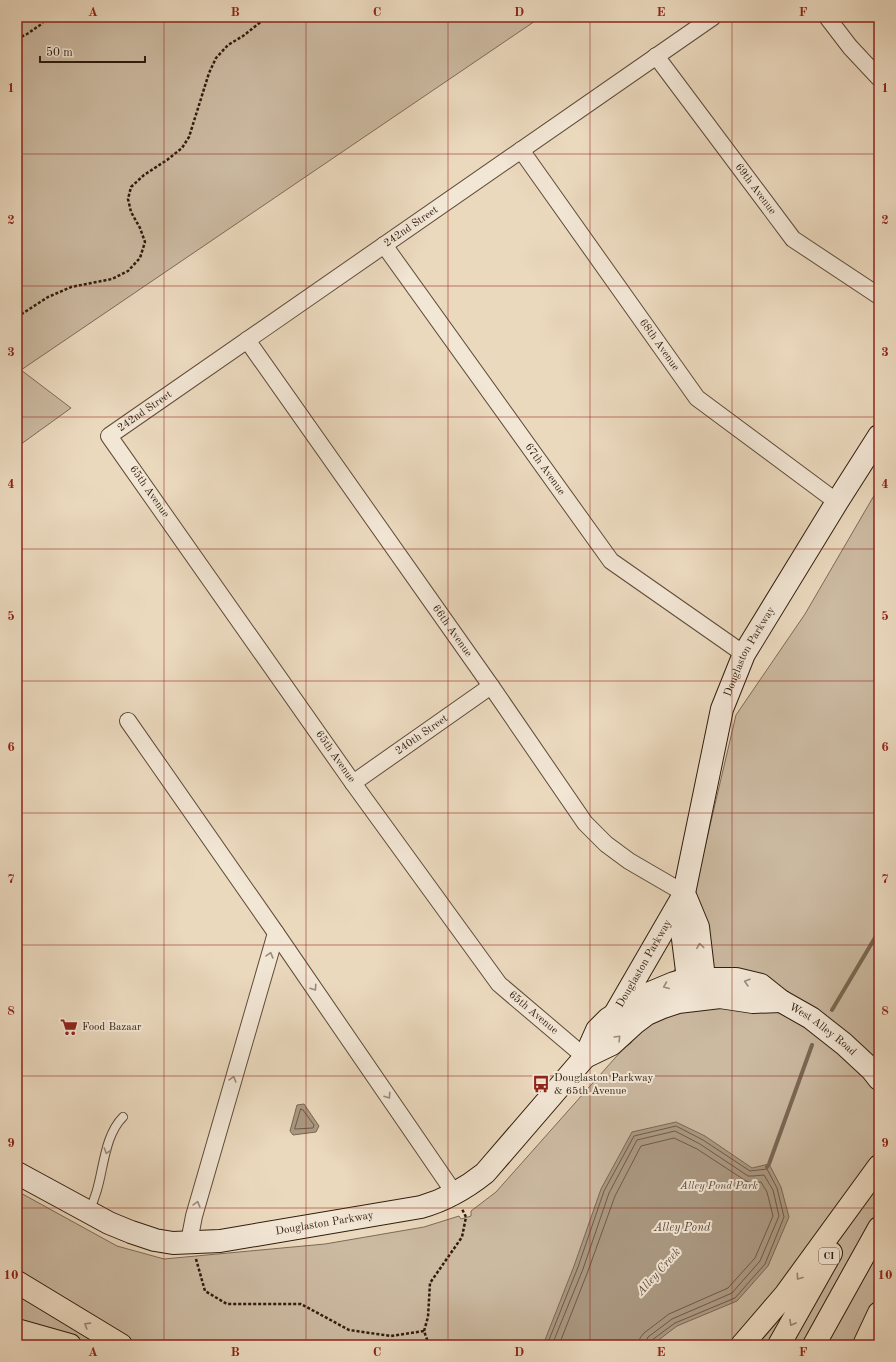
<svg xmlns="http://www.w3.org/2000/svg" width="896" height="1362" viewBox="0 0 896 1362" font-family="'Old Standard TT',serif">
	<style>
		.green { fill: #cbb9a0; stroke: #7e6a57 }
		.water { fill: #ab9982; stroke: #7a6754 }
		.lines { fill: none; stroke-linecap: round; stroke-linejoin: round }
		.shore { stroke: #6e5a48; stroke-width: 1 }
		.stream { stroke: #7a6754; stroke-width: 4 }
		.lane-casing { stroke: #5f4b3a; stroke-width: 10 }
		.street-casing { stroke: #5f4b3a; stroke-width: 18 }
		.secondary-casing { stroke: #301c0e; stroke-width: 24 }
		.highway-casing { stroke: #301c0e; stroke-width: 24 }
		.path { stroke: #301c0e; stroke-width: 2.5; stroke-dasharray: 3 2; stroke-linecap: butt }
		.lane { stroke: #f2e6d5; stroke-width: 8 }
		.street { stroke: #f2e6d5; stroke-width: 16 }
		.secondary { stroke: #f2e6d5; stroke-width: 22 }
		.highway { stroke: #ebd9be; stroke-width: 22 }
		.oneway { stroke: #9b8b7b }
		.oneway2 { stroke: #97846f }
		.grid { fill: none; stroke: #8f2418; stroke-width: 1; stroke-opacity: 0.55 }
		.labels { text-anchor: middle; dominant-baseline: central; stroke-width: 4; stroke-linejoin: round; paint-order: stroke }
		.shield { fill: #f2e6d5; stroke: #6a594a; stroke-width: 1 }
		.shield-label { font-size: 10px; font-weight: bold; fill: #301c0e }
		.street-label { font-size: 11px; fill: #301c0e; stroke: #f2e6d5 }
		.poi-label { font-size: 11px; fill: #301c0e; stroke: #f2e6d5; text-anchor: start }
		.park-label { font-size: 11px; font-style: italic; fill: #5e4b3a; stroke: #f2e6d5 }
		.water-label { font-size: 12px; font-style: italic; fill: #5b4837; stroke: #f2e6d5 }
		.neatline { fill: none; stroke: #8f2418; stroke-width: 1.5 }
		.grid-label { font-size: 13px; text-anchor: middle; font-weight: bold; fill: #8f2418 }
	</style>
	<rect width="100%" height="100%" fill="#ebd9be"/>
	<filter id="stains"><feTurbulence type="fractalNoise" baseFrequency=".005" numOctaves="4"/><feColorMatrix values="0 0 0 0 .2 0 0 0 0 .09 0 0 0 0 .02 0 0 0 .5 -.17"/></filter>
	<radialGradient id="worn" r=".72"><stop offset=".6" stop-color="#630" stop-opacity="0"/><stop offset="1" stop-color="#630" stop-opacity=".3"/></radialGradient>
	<path class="green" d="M17,17H541L21,370L71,408L17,447Z
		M879,487V1345H17V1191L117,1246L164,1259L325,1244L424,1227L459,1216L461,1219L471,1216V1211L496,1192L623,1049L631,1043L677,966L736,715L805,614Z"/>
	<path class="water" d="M304,1104L319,1126L316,1132L293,1135L290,1131L297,1105Z
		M676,1122L705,1136L752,1168L769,1164L781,1187L789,1217L768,1266L737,1301L677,1326L652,1345H543L574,1266L601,1189L632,1132Z"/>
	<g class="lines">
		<path class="shore" d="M301,1109L303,1110L314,1125L313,1128L295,1129Z
			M547,1345L578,1267L604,1191L634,1136L676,1126L703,1140L750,1171L767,1169L777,1188L784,1217L765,1264L735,1298L675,1323L652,1340L650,1345
			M552,1345L583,1269L609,1193L637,1140L675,1131L700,1144L748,1176H753L764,1175L773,1190L779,1216L760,1261L732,1293L672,1319L648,1337L645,1345
			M559,1345L588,1271L615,1196L641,1146L674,1138L697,1149L746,1181L752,1183L761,1182L767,1192L773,1216L755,1258L728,1288L669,1314L644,1333L640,1338L639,1345"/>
		<path class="stream" d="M832,1010L879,931
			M767,1167L769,1164L812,1045"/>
		<g class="lane-casing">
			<path id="lane" d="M90,1211C92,1204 95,1197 97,1190C104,1166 105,1135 123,1117"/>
		</g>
		<g class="street-casing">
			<g id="street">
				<path d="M827,17L850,47L879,78"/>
				<path id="s1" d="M656,56L793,239L879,296"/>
				<path id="s2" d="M521,150L697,398L837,502"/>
				<path id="s3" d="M384,245L611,561L744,654"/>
				<path id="s4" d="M247,340L491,686L585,823L606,844L629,861L684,893"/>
				<path d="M128,721L276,933L455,1194"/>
				<path id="s5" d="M353,783L491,686"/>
				<path id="s6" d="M585,1057L499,984L353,783L109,436L713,17"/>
				<path d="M189,1242L194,1216L276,933"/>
			</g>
		</g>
		<g class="secondary-casing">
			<g id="secondary">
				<path d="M686,898L698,927L704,978V993"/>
				<path id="s7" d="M689,1000L688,979L682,931L684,893L722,709L744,654L837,502L879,436"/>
				<path id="s8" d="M616,1012L682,898"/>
				<path d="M585,1057L612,1044L635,1023L647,1014L663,1007L678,1002L720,997L753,1002L781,1001"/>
				<path id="s9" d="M17,1173L109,1223L131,1232L155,1240L173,1243L220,1241L421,1207C446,1200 465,1189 485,1173L585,1057L597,1030L608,1019L643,996L674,983L688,979H736L761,985L781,1001L811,1018L844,1044L872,1070L879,1079"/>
			</g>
		</g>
		<g class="highway-casing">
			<path id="highway" d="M17,1282L121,1345
				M17,1330L70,1345
				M742,1345L785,1295L879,1166
				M779,1345L831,1253
				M814,1345L879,1228
				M864,1345L879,1313"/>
		</g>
		<path class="path" d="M17,39L27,34L43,23
			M17,317L48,297L71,287L112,279L128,271L140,258L145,242L140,228L131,212L128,199L131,187L144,175L167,160L182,148L189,137L209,73L216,58L228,45L243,36L267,17
			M196,1259L205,1291L227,1304H301L349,1330L391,1336L424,1331
			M429,1345L424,1331L428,1317L430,1283L462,1237L466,1217L462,1209"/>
		<use href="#lane" class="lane"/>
		<use href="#street" class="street"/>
		<use href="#secondary" class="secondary"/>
		<use href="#highway" class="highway"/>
	</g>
	<defs><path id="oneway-chevron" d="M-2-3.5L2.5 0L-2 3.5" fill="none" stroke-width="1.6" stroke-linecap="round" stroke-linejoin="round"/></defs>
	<g class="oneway">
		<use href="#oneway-chevron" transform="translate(700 946) rotate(-97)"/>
		<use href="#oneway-chevron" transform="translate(270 955) rotate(-74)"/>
		<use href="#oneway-chevron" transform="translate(747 982) rotate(-164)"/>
		<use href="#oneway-chevron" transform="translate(666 986) rotate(158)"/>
		<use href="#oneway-chevron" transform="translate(314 988) rotate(56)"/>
		<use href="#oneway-chevron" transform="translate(618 1038) rotate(-45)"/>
		<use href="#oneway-chevron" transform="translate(233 1079) rotate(-74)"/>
		<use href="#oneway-chevron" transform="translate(388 1096) rotate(56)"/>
		<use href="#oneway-chevron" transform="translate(107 1151) rotate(109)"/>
		<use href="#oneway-chevron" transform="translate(197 1204) rotate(-74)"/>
	</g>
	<g class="oneway2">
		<use href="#oneway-chevron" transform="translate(799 1277) rotate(126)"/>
		<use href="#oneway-chevron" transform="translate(792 1323) rotate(119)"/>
		<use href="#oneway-chevron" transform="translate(87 1325) rotate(-148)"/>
	</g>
	<path class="grid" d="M164,17V1345M306,17V1345M448,17V1345M590,17V1345M732,17V1345M17,154H879M17,286H879M17,417H879M17,549H879M17,681H879M17,813H879M17,945H879M17,1076H879M17,1208H879"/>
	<defs>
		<g id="supermarket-bare" transform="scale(1.38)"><path d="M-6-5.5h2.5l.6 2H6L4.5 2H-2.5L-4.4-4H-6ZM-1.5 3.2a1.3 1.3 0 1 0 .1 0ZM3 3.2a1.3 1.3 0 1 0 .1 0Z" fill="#8f2418" stroke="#f2e6d5" stroke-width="2.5" paint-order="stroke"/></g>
		<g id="bus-bare" transform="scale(1.38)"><path d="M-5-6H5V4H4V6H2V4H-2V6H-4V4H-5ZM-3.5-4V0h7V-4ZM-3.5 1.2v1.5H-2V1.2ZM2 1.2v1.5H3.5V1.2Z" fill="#8f2418" stroke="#f2e6d5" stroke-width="2.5" paint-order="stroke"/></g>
	</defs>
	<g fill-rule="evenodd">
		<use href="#supermarket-bare" x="69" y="1027"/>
		<use href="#bus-bare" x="541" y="1084"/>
	</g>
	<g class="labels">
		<rect class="shield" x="819" y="1248" width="20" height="16" rx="3"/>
		<g class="shield-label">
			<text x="829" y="1256">CI</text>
		</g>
		<g class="street-label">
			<text stroke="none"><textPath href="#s1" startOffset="166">69th Avenue</textPath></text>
			<text stroke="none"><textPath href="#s6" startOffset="1153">242nd Street</textPath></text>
			<text stroke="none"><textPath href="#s2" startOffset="239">68th Avenue</textPath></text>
			<text stroke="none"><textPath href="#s6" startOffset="829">242nd Street</textPath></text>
			<text stroke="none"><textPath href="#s3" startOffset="276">67th Avenue</textPath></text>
			<text transform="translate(149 492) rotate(55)">65th Avenue</text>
			<text stroke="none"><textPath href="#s4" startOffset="356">66th Avenue</textPath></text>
			<text stroke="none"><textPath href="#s7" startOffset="359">Douglaston Parkway</textPath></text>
			<text stroke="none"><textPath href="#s5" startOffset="84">240th Street</textPath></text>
			<text transform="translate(335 757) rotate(55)">65th Avenue</text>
			<text stroke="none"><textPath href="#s8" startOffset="56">Douglaston Parkway</textPath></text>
			<text transform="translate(533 1013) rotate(40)">65th Avenue</text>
			<text stroke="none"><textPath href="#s9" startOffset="934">West Alley Road</textPath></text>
			<text stroke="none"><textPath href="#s9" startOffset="325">Douglaston Parkway</textPath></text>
		</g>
		<g class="poi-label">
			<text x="82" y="1027">Food Bazaar</text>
			<text x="554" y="1078">Douglaston Parkway<tspan x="554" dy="13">&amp; 65th Avenue</tspan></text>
		</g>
		<g class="park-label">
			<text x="719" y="1186">Alley Pond Park</text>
		</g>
		<g class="water-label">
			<text x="682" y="1228">Alley Pond</text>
			<text transform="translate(659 1272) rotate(-48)">Alley Creek</text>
		</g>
	</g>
	<rect width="896" height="1362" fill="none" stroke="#ebd9be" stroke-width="44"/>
	<path d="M40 56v6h105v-6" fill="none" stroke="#301c0e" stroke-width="2"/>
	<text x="46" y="56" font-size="12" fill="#301c0e" stroke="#f2e6d5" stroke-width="3" paint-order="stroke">50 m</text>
	<rect x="22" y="22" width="852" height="1318" class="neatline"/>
	<g class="grid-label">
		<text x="93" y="16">A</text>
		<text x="235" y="16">B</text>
		<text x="377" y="16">C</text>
		<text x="519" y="16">D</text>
		<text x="661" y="16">E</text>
		<text x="803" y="16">F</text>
		<text x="11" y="92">1</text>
		<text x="885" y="92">1</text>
		<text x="11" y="224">2</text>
		<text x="885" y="224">2</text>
		<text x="11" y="356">3</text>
		<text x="885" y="356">3</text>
		<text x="11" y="488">4</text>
		<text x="885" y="488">4</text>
		<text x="11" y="620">5</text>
		<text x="885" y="620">5</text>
		<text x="11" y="751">6</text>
		<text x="885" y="751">6</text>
		<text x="11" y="883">7</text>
		<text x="885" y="883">7</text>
		<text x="11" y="1015">8</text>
		<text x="885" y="1015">8</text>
		<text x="11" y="1147">9</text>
		<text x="885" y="1147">9</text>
		<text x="11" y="1279">10</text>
		<text x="885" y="1279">10</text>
		<text x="93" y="1356">A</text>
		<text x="235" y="1356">B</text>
		<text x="377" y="1356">C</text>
		<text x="519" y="1356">D</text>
		<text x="661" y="1356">E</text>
		<text x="803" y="1356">F</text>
	</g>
	<rect width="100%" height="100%" filter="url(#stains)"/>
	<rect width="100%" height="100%" fill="url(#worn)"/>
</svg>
